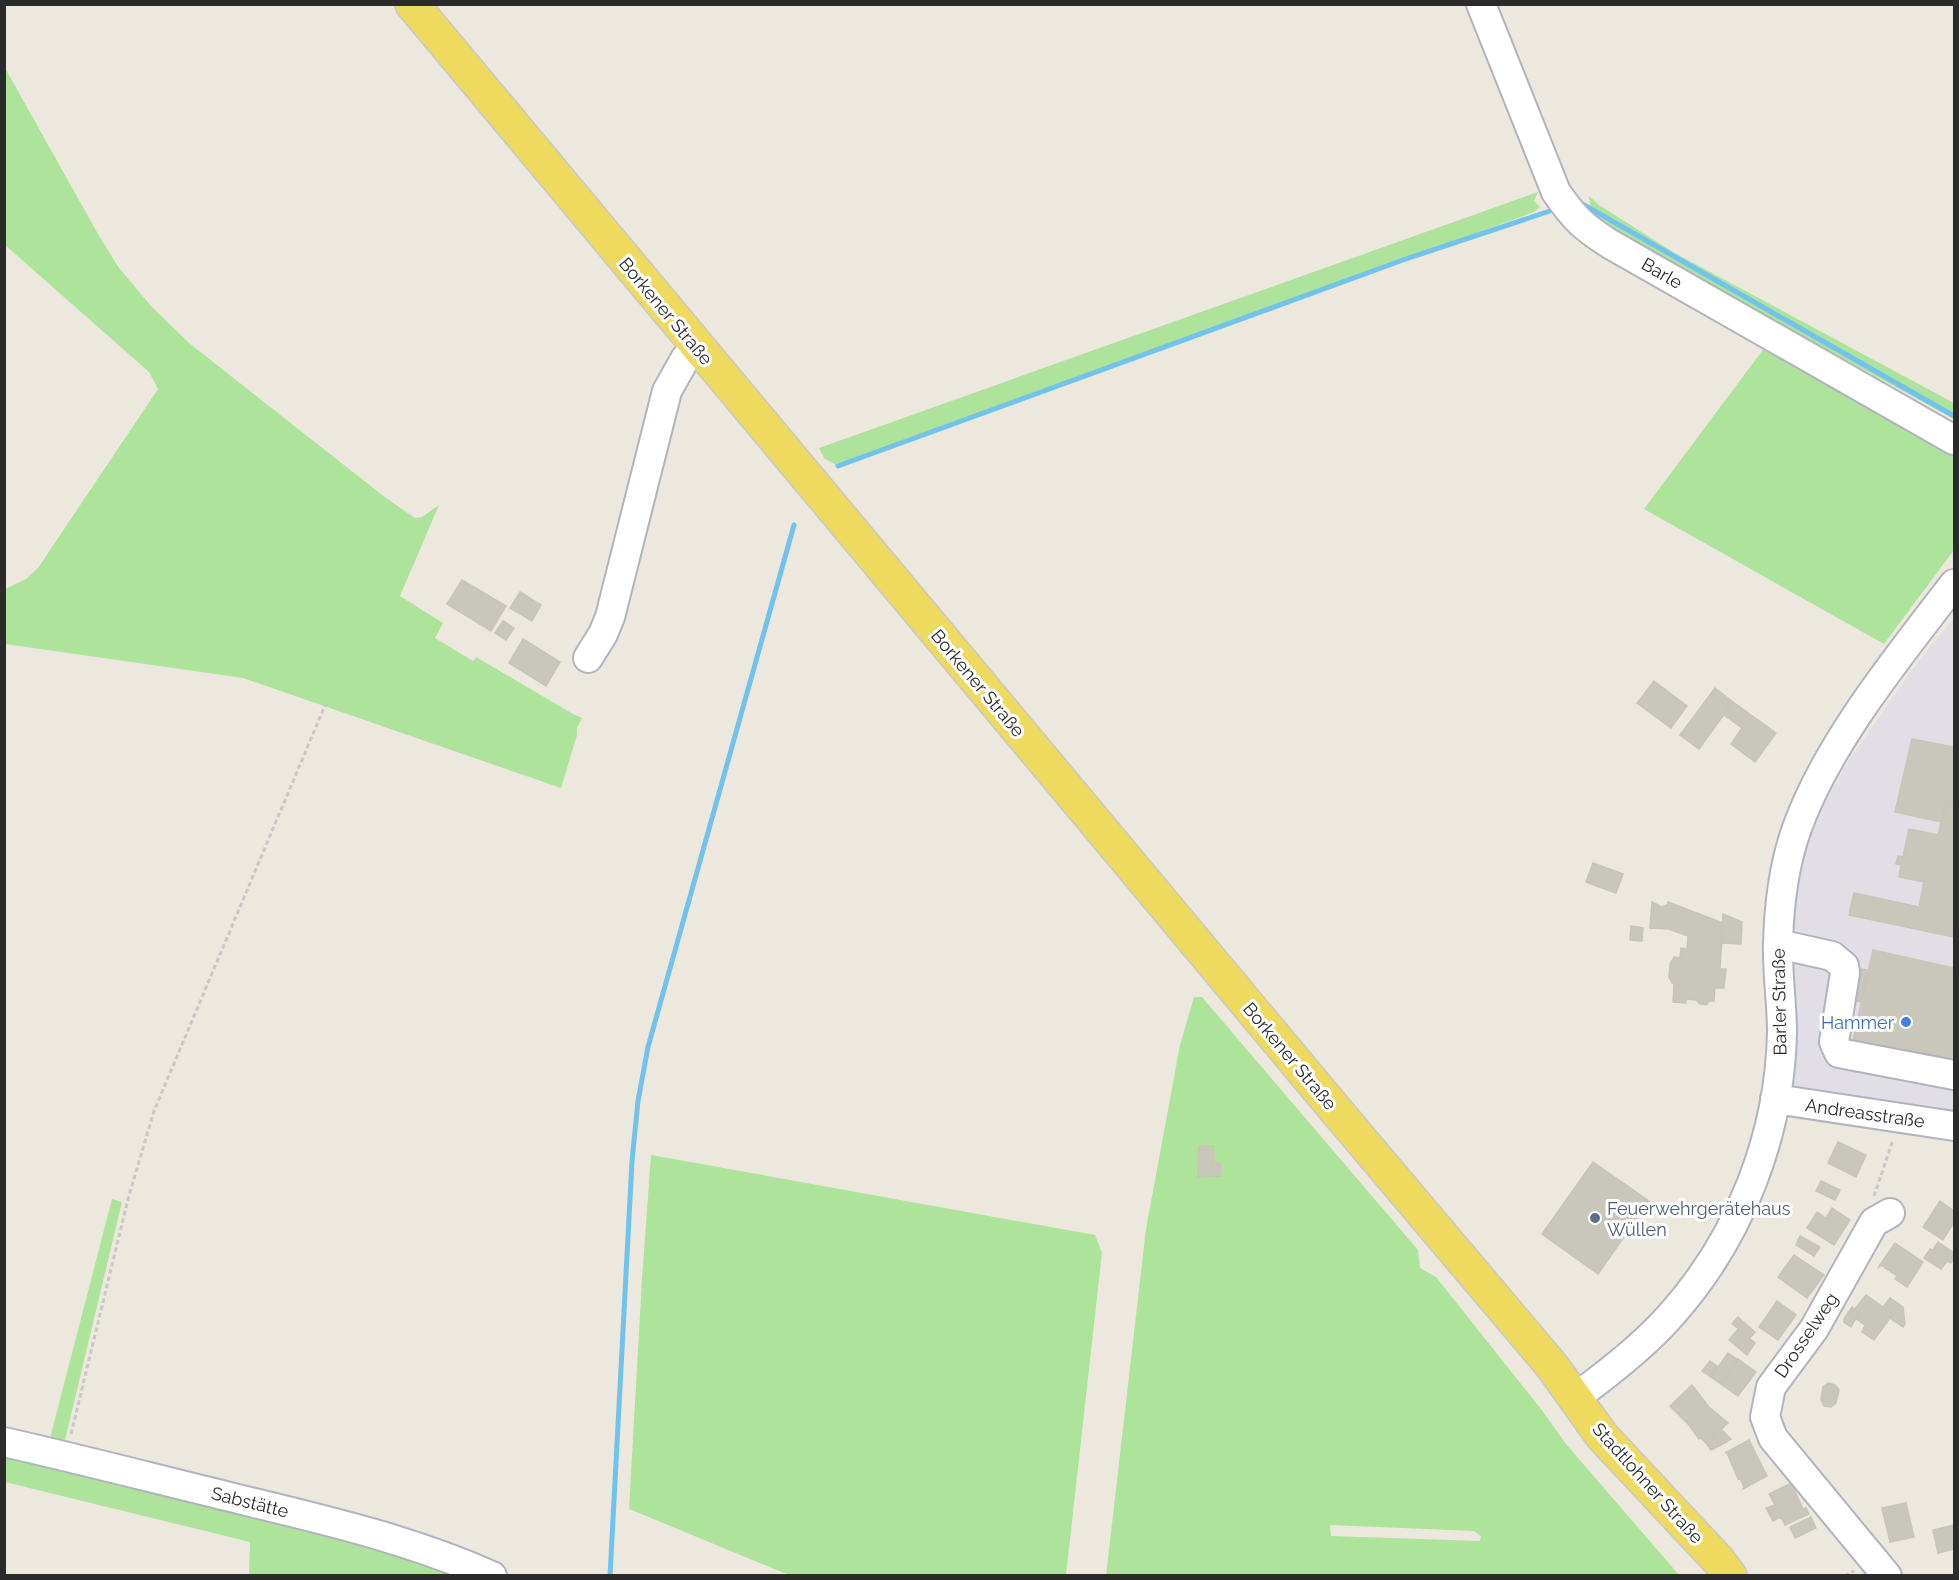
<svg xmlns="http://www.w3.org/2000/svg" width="1959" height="1580" viewBox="0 0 1959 1580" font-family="Raleway,sans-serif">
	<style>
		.industrial { fill: #e1dee6 }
		.green { fill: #ade39b; fill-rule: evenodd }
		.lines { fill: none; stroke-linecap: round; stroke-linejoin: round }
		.stream { stroke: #72c2ee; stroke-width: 5 }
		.building { fill: #c9c6bc; stroke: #c8c4b7; stroke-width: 1.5 }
		.minor-casing { stroke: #b1b3bf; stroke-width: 32 }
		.major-casing { stroke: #c8c8c8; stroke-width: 36 }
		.path { stroke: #c8c8c8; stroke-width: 3; stroke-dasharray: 4.5 3; stroke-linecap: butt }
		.minor { stroke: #fff; stroke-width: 28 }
		.major { stroke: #efda60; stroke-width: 33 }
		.shop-dot { fill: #3f7fe0; stroke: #fff; stroke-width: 2 }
		.service-dot { fill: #5c6f8a; stroke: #fff; stroke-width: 2 }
		.labels { text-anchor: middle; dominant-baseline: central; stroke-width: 6; stroke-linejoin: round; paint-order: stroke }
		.street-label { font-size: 18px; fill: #2b2b2b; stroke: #fff }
		.shop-label { font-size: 18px; fill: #366cbe; stroke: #fff; text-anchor: end }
		.service-label { font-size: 18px; fill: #4e5e75; stroke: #fff; text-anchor: start }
	</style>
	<rect width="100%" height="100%" fill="#ede8de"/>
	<path class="industrial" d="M1954,618V1117L1787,1094L1789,918L1811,830L1845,766L1917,663Z"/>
	<path class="green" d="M5,68L98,234L119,268L151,306L189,343L386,498L415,518L422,517L439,505L400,596L443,623L435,638L473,661L476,657L573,714L582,718L577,728V735L561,788L243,678L5,644V589L26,579L38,568L158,389L149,372L5,245Z
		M1538,192L1534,201L1540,207L1534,212L838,466L824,458L819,448Z
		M1589,196L1599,205L1673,252L1954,403V419L1622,238C1604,225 1591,220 1589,196Z
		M1765,347L1954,454V550L1884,644L1644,509Z
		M1194,997H1202L1418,1250L1420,1268L1436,1277L1541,1409L1566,1444L1679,1575L1106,1576L1146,1229L1180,1045ZM1330,1525L1474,1531L1481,1536L1480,1541L1331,1536Z
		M651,1155L1095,1235L1102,1253L1066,1575H789L629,1509L642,1279Z
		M112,1199L122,1202L65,1440L50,1438Z
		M5,1456L232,1508L389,1550L457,1575H249L250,1542L5,1482Z"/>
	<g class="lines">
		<path class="stream" d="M1577,201L1954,416
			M838,466L1403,260L1550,211
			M610,1576L632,1161L638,1101L648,1047L794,525"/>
	</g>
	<path class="building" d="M462,580L506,606L491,631L447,604Z
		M520,592L541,605L532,621L510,608Z
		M503,621L514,628L506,640L495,633Z
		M523,639L560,662L546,686L509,663Z
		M1654,681L1687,706L1671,728L1637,703Z
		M1715,688L1733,702L1699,749L1680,735Z
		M1733,702L1776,733L1755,762L1731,744L1742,728L1724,715Z
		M1912,739L1954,747V804L1946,802L1942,822L1895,812Z
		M1946,802L1954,804V937L1849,915L1854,893L1919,907L1924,882L1899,877L1901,865L1896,864L1898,856L1903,857L1909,829L1938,835Z
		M1593,863L1623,874L1616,893L1586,882Z
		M1652,902L1662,907L1667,905L1668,902L1723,923L1720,969H1726L1724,988H1715L1714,1001H1710L1706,1005L1700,1004L1696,1000L1686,999V1003L1673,1002L1674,984L1672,983L1669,977L1670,964L1674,957L1680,958L1681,948L1687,949L1688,936L1669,929L1650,928Z
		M1723,914L1742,922L1741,944L1722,943Z
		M1631,926L1643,928L1642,941L1630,940Z
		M1873,950L1954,968V1063L1853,1041Z
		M1860,969L1868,970L1861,1002L1853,1000Z
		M1838,1142L1866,1155L1856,1177L1828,1163Z
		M1199,1146H1213L1214,1164L1220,1163L1221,1176L1198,1177Z
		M1593,1162L1649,1201L1598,1274L1542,1234Z
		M1821,1181L1840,1190L1835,1200L1816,1191Z
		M1940,1201L1954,1211V1222L1943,1240L1923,1227Z
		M1832,1208L1850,1220L1834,1245L1807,1228L1817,1212L1826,1218Z
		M1800,1236L1820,1247L1814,1256L1796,1245Z
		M1938,1242L1954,1253V1259L1951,1263L1930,1249L1933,1250Z
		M1895,1243L1923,1262L1907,1287L1895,1279L1897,1276L1881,1265L1878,1268Z
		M1930,1249L1951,1263L1947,1261L1941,1269L1924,1258Z
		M1794,1255L1824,1275L1807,1298L1778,1277Z
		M1866,1295L1893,1314L1874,1340L1862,1332L1865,1325L1855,1318L1859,1313L1855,1309Z
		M1890,1298L1903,1307L1905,1324L1903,1327L1890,1318L1893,1314L1883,1307Z
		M1777,1301L1796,1315L1778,1340L1759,1327Z
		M1852,1307L1859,1313L1851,1327L1844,1322V1319Z
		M1738,1317L1755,1332L1750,1338L1732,1324Z
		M1738,1329L1755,1343L1747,1355L1729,1340Z
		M1728,1353L1738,1360L1721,1384L1711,1377Z
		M1738,1359L1756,1372L1738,1396L1721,1384Z
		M1710,1361L1718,1367L1711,1377L1702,1371Z
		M1828,1383L1835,1385L1839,1390L1836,1403L1831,1407L1824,1406L1821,1400L1823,1387Z
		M1692,1385L1709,1407L1689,1425L1670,1406Z
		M1709,1407L1728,1423L1706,1443L1701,1438L1699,1439L1689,1425Z
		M1721,1429L1731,1439L1721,1445L1713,1436Z
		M1713,1436L1721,1445L1711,1450L1706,1443Z
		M1749,1440L1767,1476L1743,1489L1744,1487L1740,1478L1738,1479L1727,1453H1725Z
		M1791,1483L1803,1509L1806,1508L1809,1514L1785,1525L1781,1517L1773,1521L1766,1508L1775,1505L1769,1494Z
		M1906,1503L1914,1537L1890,1542L1882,1508Z
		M1811,1517L1816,1528L1795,1538L1790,1527Z
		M1954,1525V1549L1938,1553L1933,1530Z"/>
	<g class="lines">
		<g class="minor-casing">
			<path id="minor" d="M1481,4L1556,192C1574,218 1583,227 1610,244L1954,440
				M588,658L603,634L610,617L667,391L685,359L696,347
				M1778,944L1832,956L1844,966L1845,973L1834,1042L1839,1053L1954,1075
				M1775,1099L1954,1126
				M1576,1397C1609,1373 1644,1346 1671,1315C1740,1238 1780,1135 1782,1032C1782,1002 1777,973 1778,943C1779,905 1784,864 1797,828C1828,742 1899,656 1954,584
				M4,1442C79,1459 152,1478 226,1496C316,1518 407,1538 492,1576
				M1887,1576L1773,1438L1765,1417L1771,1387L1814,1329L1874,1222L1890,1213"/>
		</g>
		<g class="major-casing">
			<path id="major" d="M412,4L1339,1114L1552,1366L1602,1436L1718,1560L1730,1576"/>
		</g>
		<path class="path" d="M1874,1196L1893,1140
			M71,1434L128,1199L154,1111L326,703
			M1845,1576L1854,1571"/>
		<use href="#minor" class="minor"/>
		<use href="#major" class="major"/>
	</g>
	<circle class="shop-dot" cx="1906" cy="1022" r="6"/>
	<circle class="service-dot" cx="1595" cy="1218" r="6"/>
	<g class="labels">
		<g class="street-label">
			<text transform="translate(1662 273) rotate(30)">Barle</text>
			<text transform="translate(666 311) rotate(50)">Borkener Straße</text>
			<text transform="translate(978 683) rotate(50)">Borkener Straße</text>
			<text transform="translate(1779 1002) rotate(-91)">Barler Straße</text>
			<text transform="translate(1290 1056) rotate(50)">Borkener Straße</text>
			<text transform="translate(1865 1113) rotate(8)">Andreasstraße</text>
			<text transform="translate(1806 1335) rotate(-56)">Drosselweg</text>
			<text transform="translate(1648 1483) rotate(48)">Stadtlohner Straße</text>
			<text transform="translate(250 1502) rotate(14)">Sabstätte</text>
		</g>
		<g class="shop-label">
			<text x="1894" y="1022">Hammer</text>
		</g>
		<g class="service-label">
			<text x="1607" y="1208">Feuerwehrgerätehaus<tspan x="1607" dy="21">Wüllen</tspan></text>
		</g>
	</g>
	<rect width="1959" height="1580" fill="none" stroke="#2b2b2b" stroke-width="12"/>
</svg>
